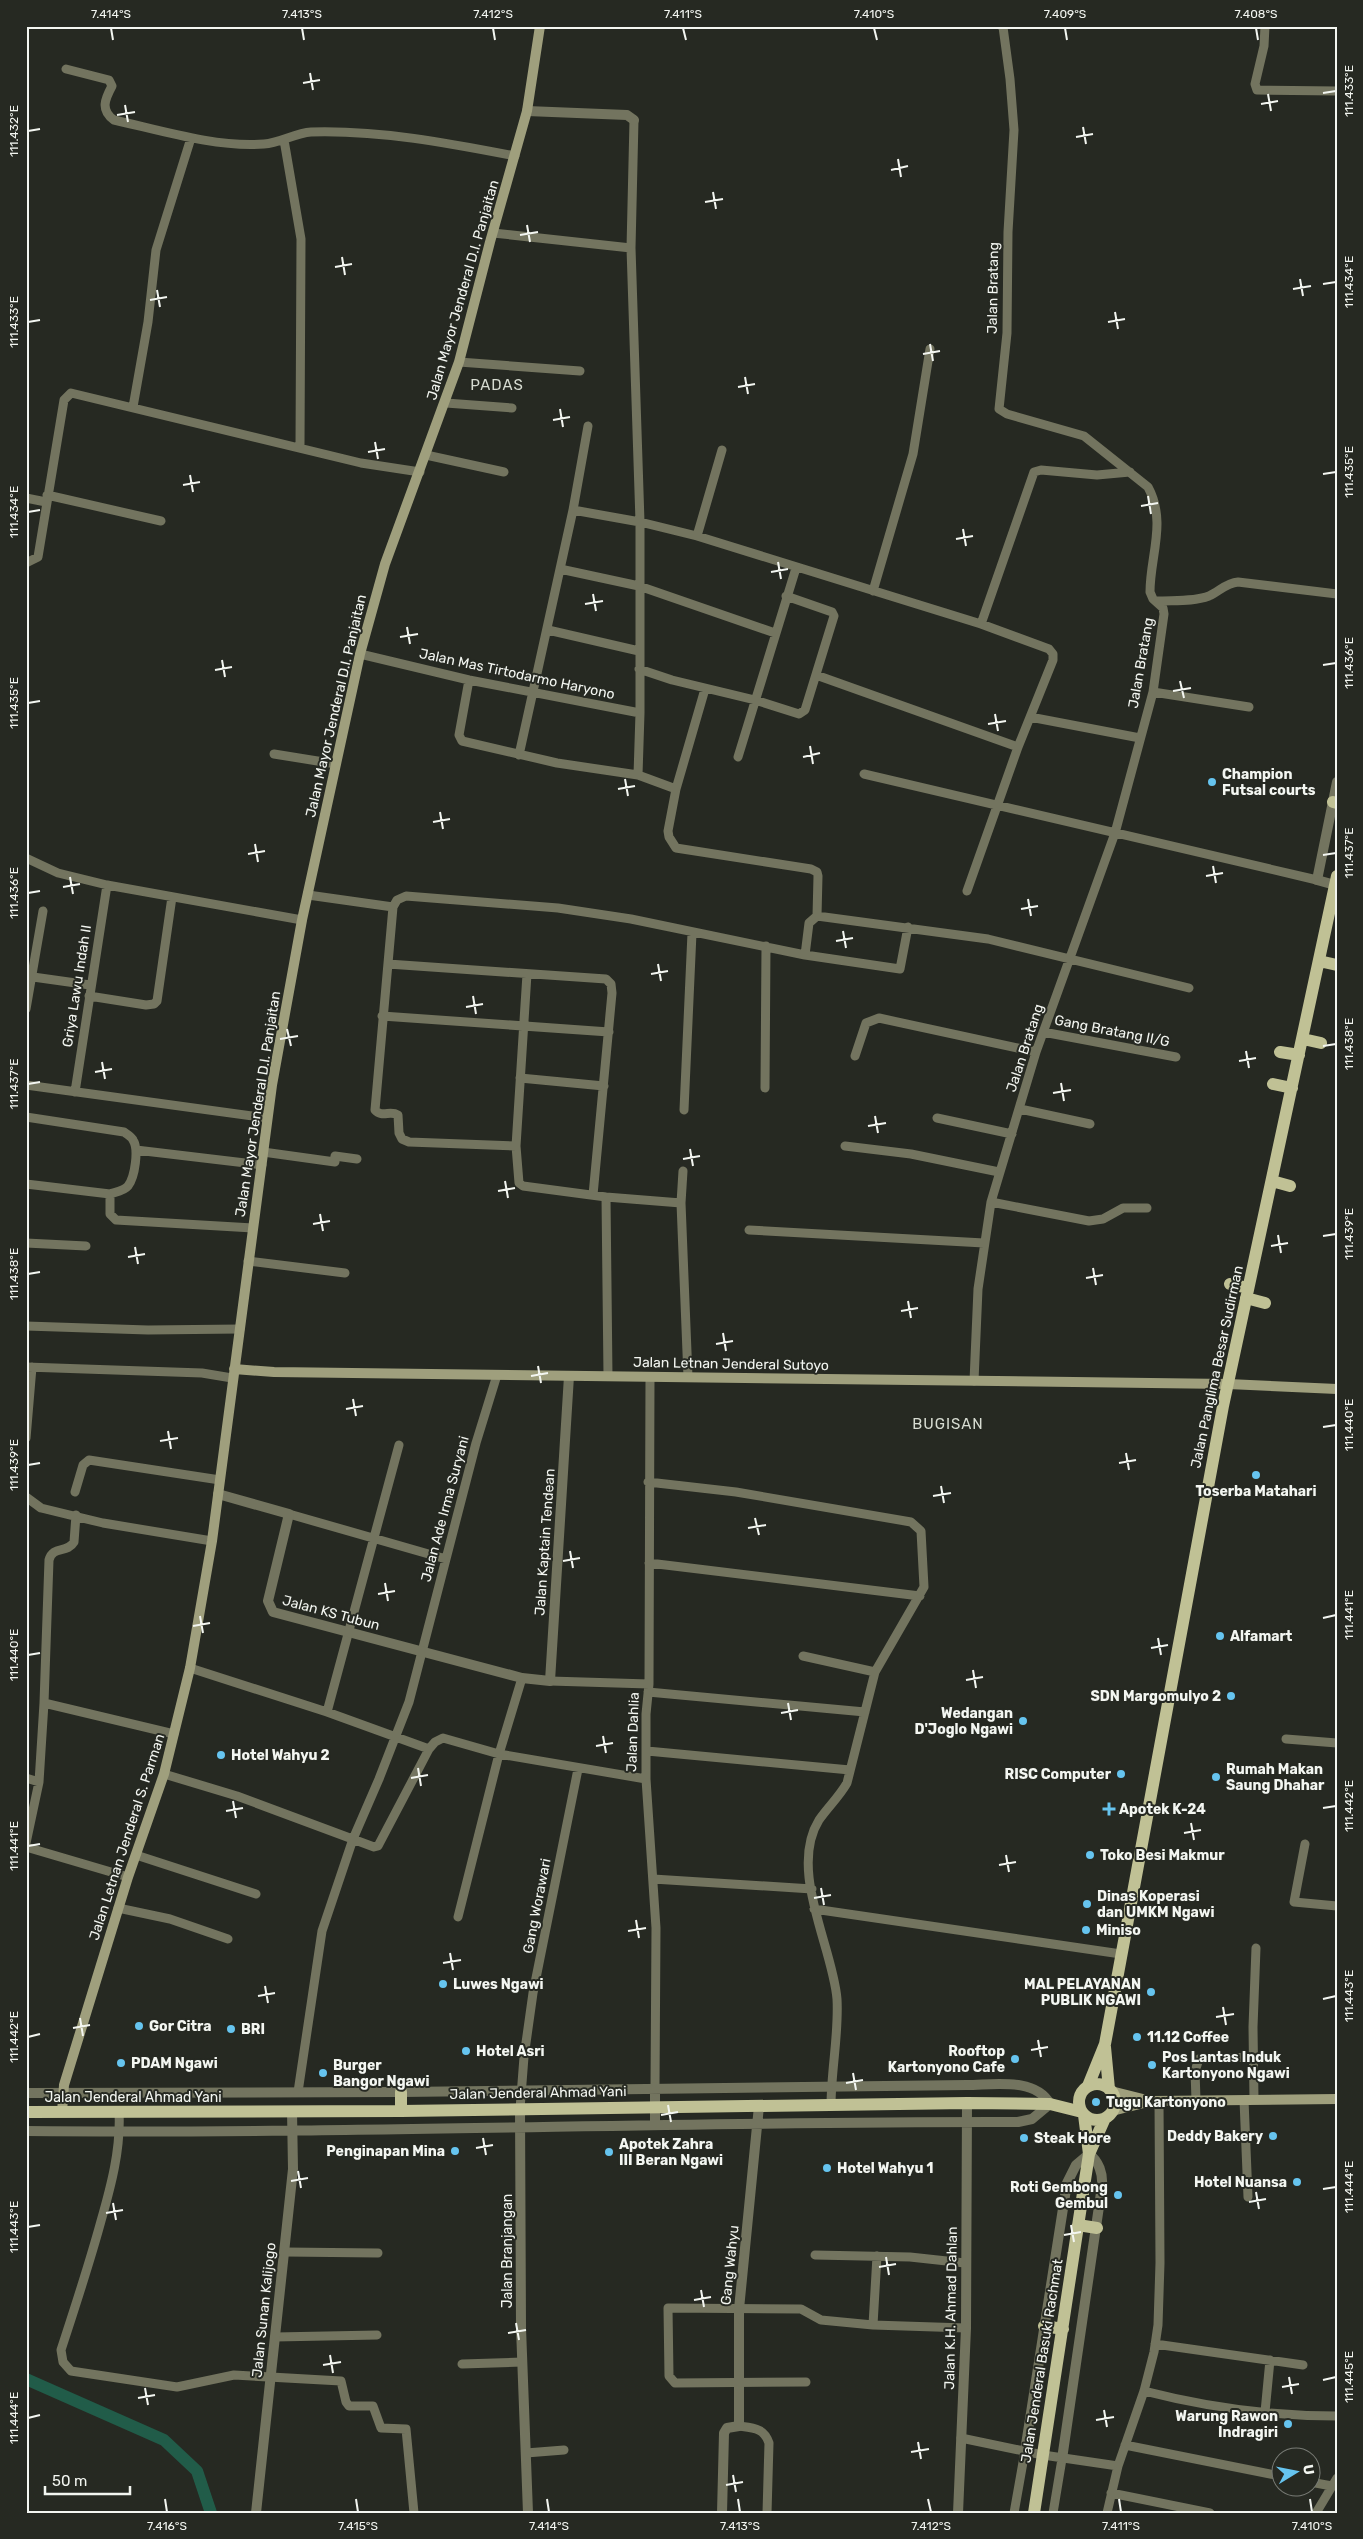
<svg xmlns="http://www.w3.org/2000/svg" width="1363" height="2539" viewBox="0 0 1363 2539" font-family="Rubik,sans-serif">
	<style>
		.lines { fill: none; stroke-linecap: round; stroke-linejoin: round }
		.canal { stroke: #215c49; stroke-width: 12 }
		.minor { stroke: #73745f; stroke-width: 9 }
		.tertiary { stroke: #73745f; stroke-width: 10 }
		.secondary { stroke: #9f9f7d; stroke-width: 10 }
		.primary { stroke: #c0c195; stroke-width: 12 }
		.ticks { fill: none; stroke: #f3f6f1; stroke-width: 2 }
		.poi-dot { fill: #66c4ef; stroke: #262922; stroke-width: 2 }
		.labels { text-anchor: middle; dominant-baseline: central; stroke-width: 4; stroke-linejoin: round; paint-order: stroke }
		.street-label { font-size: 14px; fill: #f3f6f1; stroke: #262922 }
		.poi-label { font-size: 14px; font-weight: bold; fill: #f3f6f1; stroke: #262922; text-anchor: start }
		.neighbourhood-label { font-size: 15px; letter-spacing: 1px; fill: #d7dcd2; stroke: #262922 }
		.neatline { fill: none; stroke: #f3f6f1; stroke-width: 2 }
		.ticks-label { font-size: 12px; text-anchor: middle; fill: #f3f6f1 }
	</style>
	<rect width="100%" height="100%" fill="#262922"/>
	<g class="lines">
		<path class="canal" d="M26,2379L164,2440L197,2471L211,2513"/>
		<path class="minor" d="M1265,26L1264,46L1255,84L1257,90L1337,91
			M66,69L109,80L112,86C105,99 100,110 114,120C159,130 217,148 264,144C280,143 295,133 311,132C380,130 448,143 515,156
			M634,120L631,248L640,522V713L638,775
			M284,140L301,239L300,447
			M493,233L631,248
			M459,362L580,371
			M446,403L512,408
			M133,407L148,322L156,250L191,138
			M426,455L504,472
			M47,495L161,521
			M26,498L46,502
			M573,510L588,426
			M697,536L722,450
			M26,563L38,557L64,400L71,393L361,463L420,472
			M560,569L639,586L775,633
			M873,591L913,454L930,349
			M1157,601C1174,600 1193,602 1209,596C1220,591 1226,583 1238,582L1337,594
			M981,624L1034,472L1041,470L1097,475L1130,472
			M548,630L639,651
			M360,654L469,680L640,713
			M639,669L672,680L755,700L799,714L805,710L834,616L832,612L786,596
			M816,675L1018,747
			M469,680L459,735L462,741L557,763L638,775L676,789L705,689
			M1153,692L1249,707
			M1030,717L1140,738
			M274,754L336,764
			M519,755L573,510L640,522L697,536L981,624L1049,649L1053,654V660L1018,747L967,891
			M738,757L796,568
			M864,774L1317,880
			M676,789L668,831L669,837L676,848L811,869L817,872L818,876L817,916
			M26,858L58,873L107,885L302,920
			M308,895L393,907L397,900L406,896L558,908L631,919L805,955L809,923L817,916L988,939L1189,988
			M393,907L375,1110C382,1118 390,1110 398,1115L399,1133L402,1139L409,1142L516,1146
			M805,955L900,969L908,927
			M388,964L606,979L611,984L612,993L593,1195
			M527,974L516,1146L519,1183L523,1186L606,1197L681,1203
			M26,976L90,985
			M89,996L146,1005L154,1004L157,1001L172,897
			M26,1009L43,911
			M382,1016L609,1032
			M1043,1032L1176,1057
			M855,1056L866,1023L879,1018L1036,1052
			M520,1078L604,1086
			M26,1085L267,1118
			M765,1088L766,946
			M75,1092L107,885
			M1020,1109L1090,1124
			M684,1110L692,933
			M26,1117L124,1132C127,1134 132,1137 133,1140C139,1149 135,1177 128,1186C124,1191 116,1192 110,1194L26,1184
			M937,1118L1012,1134
			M845,1146L911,1154L999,1172
			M136,1150L262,1165
			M263,1152L335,1162V1156L357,1159
			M683,1171L681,1203L688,1377
			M110,1194V1214L116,1220L253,1228
			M606,1197L608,1376
			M991,1202L1089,1221L1103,1219L1123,1208H1147
			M749,1230L984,1243
			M26,1243L86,1246
			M248,1261L345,1273
			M26,1326L148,1330L240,1329
			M26,1367L202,1373L232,1378
			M650,1377L649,1684L646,1714V1779L656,1928L655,2087
			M974,1381L978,1289L991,1202L1036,1052L1115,833L1153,692L1164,614L1163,608L1153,599L1150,592C1150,556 1167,522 1148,487L1084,436L1007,414L999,409L1007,333L1008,232L1014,130L1010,79L1003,27
			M26,1438L32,1367
			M648,1482L736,1492L911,1522L921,1531L924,1587L875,1672L847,1783C839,1797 828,1807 819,1820C788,1870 833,1948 837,1999C839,2034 831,2070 831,2106
			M75,1492L83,1465L89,1460L220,1480
			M26,1497L41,1508L103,1523L212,1541
			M289,1514L446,1559
			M649,1563L920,1596
			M803,1656L875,1672
			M190,1668L327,1712L429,1749
			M550,1681L649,1684
			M648,1692L865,1712
			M44,1703L174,1734
			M327,1712L399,1445
			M1286,1739L1337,1743
			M647,1751L850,1770
			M164,1774L237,1796L374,1847L378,1846L429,1749L435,1742L443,1738L499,1754L646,1779
			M26,1778L39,1782
			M26,1843L39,1782L44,1703L49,1560C53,1545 67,1554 74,1542L76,1515
			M1305,1844L1294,1902L1337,1906
			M26,1847L128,1877
			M136,1855L256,1894
			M653,1879L812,1889
			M118,1908L170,1919L228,1939
			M814,1909L1121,1954
			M458,1917L499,1754L522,1678
			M298,2092L322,1931L353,1839L379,1779L409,1702L476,1443L497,1375
			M1254,2099L1253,2027L1256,1948
			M1196,2100L1195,2071L1199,2059L1253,2057
			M1244,2100L1248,2197
			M520,2109L524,2057L533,1993L578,1769
			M119,2112C121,2149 111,2186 101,2221C89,2265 75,2307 61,2350L63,2362L71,2371L177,2387L234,2375L341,2381L346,2402L349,2406H373L381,2428L406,2429L414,2513
			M285,2252L378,2253
			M815,2255L910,2257L965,2263
			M873,2325L877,2256
			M275,2337L377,2335
			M1155,2344L1303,2365
			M462,2364L522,2362
			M806,2382L675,2383L669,2376L668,2308L801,2309L821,2320L873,2325L966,2328
			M1144,2391C1206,2407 1272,2416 1337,2416
			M1265,2412L1270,2360
			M739,2426C754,2428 764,2428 769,2443L767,2513
			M961,2438L1043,2455L1118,2466
			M1125,2445L1280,2476
			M526,2453L564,2450
			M1310,2482L1332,2486
			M1111,2493L1210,2513
			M1014,2513L1025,2451
			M1053,2513L1062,2459
			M1107,2513L1118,2466L1144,2391L1154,2352L1158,2325L1160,2263L1159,2101
			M1316,2513L1337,2478"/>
		<path class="tertiary" d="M1003,26V27
			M527,111L627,115L634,120
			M1335,885L1317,880L1337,782
			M218,1494L289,1514L268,1601L273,1612L522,1678L550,1681L569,1376
			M26,2093L401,2092L967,2085C993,2085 1035,2077 1050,2104L1032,2119L1018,2122C688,2121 357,2134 26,2131
			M520,2109L521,2328L528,2513
			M655,2125V2087
			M1025,2451L1067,2183L1076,2165L1089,2154C1099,2161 1103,2174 1102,2186L1062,2459
			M256,2513L293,2169L292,2111
			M722,2513L724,2433L727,2428L739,2426V2309L759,2106
			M958,2513L966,2328L967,2103"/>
		<path class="secondary" d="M234,1369L274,1372L1228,1384L1337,1389
			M1111,2091L1151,2101
			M1112,2111L1152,2101L1337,2099
			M62,2112L64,2085L128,1877L164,1774L190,1668L212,1541L272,1085L302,920L360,654L385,564L459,362L490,242L527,111L540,26"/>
		<path class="primary" d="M1333,802L1337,803
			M1319,961L1337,965
			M1303,1039L1321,1043
			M1280,1052L1299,1055
			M1273,1084L1292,1088
			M1272,1181L1290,1186
			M1230,1284L1248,1288
			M1246,1298L1265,1303
			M1105,2047L1109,2089
			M1079 2102a18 18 0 1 1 36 0a18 18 0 1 1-36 0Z
			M1088,2086L1105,2044L1223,1406L1337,876
			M401,2092V2111
			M26,2112L401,2111L967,2103L1050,2104L1082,2112
			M1084,2115L1089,2154
			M1078,2225L1097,2228
			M1044,2326L1063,2329
			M1034,2513L1089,2154L1105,2118"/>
	</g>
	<path class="ticks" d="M111,28L113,40M302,28L304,40M493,28L495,40M683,28L686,40M874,28L877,40M1065,28L1067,40M1256,28L1258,40M310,73L313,90M303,83L320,80M1323,93L1336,91M1268,94L1271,111M1261,104L1278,101M125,105L128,122M117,115L135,112M1083,127L1086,144M28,131L40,129M1076,137L1093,134M898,159L901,177M891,170L908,166M713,192L716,209M705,202L723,199M527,225L530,242M520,235L538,232M342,257L345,275M335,267L352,264M1300,279L1303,296M1323,284L1336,282M1293,289L1311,286M157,290L160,307M150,300L167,297M1115,312L1118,329M28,322L40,320M1108,322L1125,319M930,344L933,361M923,354L940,351M745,377L748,394M738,387L755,384M560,409L563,427M553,420L570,417M375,442L378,459M368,452L385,449M1323,474L1336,472M190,475L193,492M183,485L200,482M1148,496L1151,514M1141,506L1158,503M28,512L40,510M963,529L966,546M956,539L973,536M778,562L781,579M771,572L788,569M593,594L596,611M585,604L603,601M407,627L410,644M400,637L418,634M222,660L225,677M1323,665L1336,663M215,670L232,667M1180,681L1184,698M1173,691L1191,688M28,703L40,701M995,714L998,731M988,724L1006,721M810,746L813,764M803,757L820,753M625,779L628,796M618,789L635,786M440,812L443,829M433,822L450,819M255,844L258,862M248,854L265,851M1323,855L1336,853M1213,866L1216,883M1206,876L1223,873M70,877L73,894M63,887L80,884M28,893L40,891M1028,899L1031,916M1021,909L1038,906M843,931L846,948M836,941L853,938M658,964L661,981M651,974L668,971M473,996L476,1014M466,1007L483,1004M287,1029L291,1046M280,1039L298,1036M1323,1046L1336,1044M1246,1051L1249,1068M1239,1061L1256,1058M102,1062L105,1079M95,1072L112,1069M1061,1083L1064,1101M28,1084L40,1082M1053,1093L1071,1090M875,1116L878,1133M868,1126L886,1123M690,1149L693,1166M683,1159L700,1156M505,1181L508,1198M498,1191L515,1188M320,1214L323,1231M313,1224L330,1221M1278,1235L1281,1253M1323,1236L1336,1234M1271,1246L1288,1243M135,1247L138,1264M128,1257L145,1254M1093,1268L1096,1285M28,1274L40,1272M1086,1278L1103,1275M908,1301L911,1318M901,1311L918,1308M723,1333L726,1351M716,1344L733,1341M538,1366L541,1383M531,1376L548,1373M353,1399L356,1416M346,1409L363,1406M1323,1427L1336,1425M168,1431L171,1449M160,1441L178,1438M1126,1453L1129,1470M1119,1463L1136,1460M28,1465L40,1463M941,1486L944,1503M933,1496L951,1493M755,1518L759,1535M748,1528L766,1525M570,1551L573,1568M563,1561L580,1558M385,1583L388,1601M378,1594L395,1591M200,1616L203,1633M1323,1618L1336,1615M193,1626L210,1623M1158,1638L1161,1655M1151,1648L1168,1645M28,1655L40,1653M973,1670L976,1688M966,1680L983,1677M788,1703L791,1720M781,1713L798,1710M603,1736L606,1753M596,1746L613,1743M418,1768L421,1786M411,1778L428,1775M233,1801L236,1818M1323,1808L1336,1806M226,1811L243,1808M1191,1823L1194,1840M1184,1833L1201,1830M28,1846L40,1844M1006,1855L1009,1872M999,1865L1016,1862M821,1888L824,1905M814,1898L831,1895M636,1920L639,1938M628,1931L646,1928M450,1953L453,1970M443,1963L461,1960M265,1986L268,2003M258,1996L275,1993M1323,1999L1336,1996M1223,2007L1226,2025M1216,2017L1234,2014M80,2018L83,2036M73,2028L90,2025M28,2037L40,2034M1038,2040L1041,2057M1031,2050L1048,2047M853,2073L856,2090M846,2083L863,2080M668,2105L671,2122M661,2115L678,2112M483,2138L486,2155M476,2148L493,2145M298,2171L301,2188M291,2181L308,2178M1323,2189L1336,2187M1256,2192L1259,2209M1249,2202L1266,2199M113,2203L116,2220M106,2213L123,2210M1071,2225L1074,2242M28,2227L40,2225M1064,2235L1081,2232M886,2257L889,2275M879,2267L896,2264M701,2290L704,2307M694,2300L711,2297M516,2323L519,2340M508,2333L526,2330M330,2355L333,2373M323,2365L341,2362M1289,2377L1292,2394M1323,2380L1336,2377M1282,2387L1299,2384M145,2388L148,2405M138,2398L155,2395M1104,2410L1107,2427M28,2418L40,2415M1096,2420L1114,2417M918,2442L921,2459M911,2452L929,2449M733,2475L736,2492M726,2485L743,2482M165,2499L167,2512M356,2499L358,2512M547,2499L549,2512M738,2499L740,2512M928,2499L931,2512M1119,2499L1121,2512M1310,2499L1312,2512"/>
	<g class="poi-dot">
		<circle cx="1212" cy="782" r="5"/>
		<circle cx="1256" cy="1475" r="5"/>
		<circle cx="1220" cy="1636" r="5"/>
		<circle cx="1231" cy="1696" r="5"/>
		<circle cx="1023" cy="1721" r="5"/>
		<circle cx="221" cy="1755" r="5"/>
		<circle cx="1121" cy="1774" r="5"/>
		<circle cx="1216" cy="1777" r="5"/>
		<path d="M1106.5 1801.5h5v5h5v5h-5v5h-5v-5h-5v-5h5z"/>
		<circle cx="1090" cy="1855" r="5"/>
		<circle cx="1087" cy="1904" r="5"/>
		<circle cx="1086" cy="1930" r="5"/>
		<circle cx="443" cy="1984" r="5"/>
		<circle cx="1151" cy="1992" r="5"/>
		<circle cx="139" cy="2026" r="5"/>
		<circle cx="231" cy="2029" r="5"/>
		<circle cx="1137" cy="2037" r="5"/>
		<circle cx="466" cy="2051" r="5"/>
		<circle cx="1015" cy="2059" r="5"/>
		<circle cx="121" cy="2063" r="5"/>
		<circle cx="1152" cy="2065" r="5"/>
		<circle cx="323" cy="2073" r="5"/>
		<circle cx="1096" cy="2102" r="5"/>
		<circle cx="1273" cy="2136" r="5"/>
		<circle cx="1024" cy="2138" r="5"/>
		<circle cx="455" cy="2151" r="5"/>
		<circle cx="609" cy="2152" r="5"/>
		<circle cx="827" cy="2168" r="5"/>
		<circle cx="1297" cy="2182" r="5"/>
		<circle cx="1118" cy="2195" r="5"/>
		<circle cx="1288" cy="2424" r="5"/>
	</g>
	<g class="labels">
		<g class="street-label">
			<text transform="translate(993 288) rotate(-89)">Jalan Bratang</text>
			<text transform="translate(463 290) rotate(-74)">Jalan Mayor Jenderal D.I. Panjaitan</text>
			<text transform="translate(1141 663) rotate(-80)">Jalan Bratang</text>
			<text transform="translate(517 674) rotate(12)">Jalan Mas Tirtodarmo Haryono</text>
			<text transform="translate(336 706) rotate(-77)">Jalan Mayor Jenderal D.I. Panjaitan</text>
			<text transform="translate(77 986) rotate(-81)">Griya Lawu Indah II</text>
			<text transform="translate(1112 1031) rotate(11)">Gang Bratang II/G</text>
			<text transform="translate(1025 1048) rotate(-72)">Jalan Bratang</text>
			<text transform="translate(258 1104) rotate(-81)">Jalan Mayor Jenderal D.I. Panjaitan</text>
			<text transform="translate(731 1364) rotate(1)">Jalan Letnan Jenderal Sutoyo</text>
			<text transform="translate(1217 1367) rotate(-78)">Jalan Panglima Besar Sudirman</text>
			<text transform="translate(445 1509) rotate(-75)">Jalan Ade Irma Suryani</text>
			<text transform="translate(545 1542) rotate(-86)">Jalan Kaptain Tendean</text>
			<text transform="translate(331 1613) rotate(15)">Jalan KS Tubun</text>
			<text transform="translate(633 1732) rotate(-88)">Jalan Dahlia</text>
			<text transform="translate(127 1837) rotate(-72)">Jalan Letnan Jenderal S. Parman</text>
			<text transform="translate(537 1906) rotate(-79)">Gang Worawari</text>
			<text transform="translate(538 2093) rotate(-1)">Jalan Jenderal Ahmad Yani</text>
			<text x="133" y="2097">Jalan Jenderal Ahmad Yani</text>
			<text transform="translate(507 2251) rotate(-90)">Jalan Branjangan</text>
			<text transform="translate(730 2265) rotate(-84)">Gang Wahyu</text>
			<text transform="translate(951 2308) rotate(-89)">Jalan K.H. Ahmad Dahlan</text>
			<text transform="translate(264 2310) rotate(-84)">Jalan Sunan Kalijogo</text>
			<text transform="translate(1042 2361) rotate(-81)">Jalan Jenderal Basuki Rachmat</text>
		</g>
		<g class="poi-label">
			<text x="1222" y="774">Champion<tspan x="1222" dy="16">Futsal courts</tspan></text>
			<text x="1256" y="1491" text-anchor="middle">Toserba Matahari</text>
			<text x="1230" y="1636">Alfamart</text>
			<text x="1221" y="1696" text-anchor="end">SDN Margomulyo 2</text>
			<text x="1013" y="1713" text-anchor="end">Wedangan<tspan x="1013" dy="16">D'Joglo Ngawi</tspan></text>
			<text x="231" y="1755">Hotel Wahyu 2</text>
			<text x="1226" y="1769">Rumah Makan<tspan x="1226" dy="16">Saung Dhahar</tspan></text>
			<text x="1111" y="1774" text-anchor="end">RISC Computer</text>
			<text x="1119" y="1809">Apotek K-24</text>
			<text x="1100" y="1855">Toko Besi Makmur</text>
			<text x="1097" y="1896">Dinas Koperasi<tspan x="1097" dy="16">dan UMKM Ngawi</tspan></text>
			<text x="1096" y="1930">Miniso</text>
			<text x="453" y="1984">Luwes Ngawi</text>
			<text x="1141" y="1984" text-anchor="end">MAL PELAYANAN<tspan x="1141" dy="16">PUBLIK NGAWI</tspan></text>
			<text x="149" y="2026">Gor Citra</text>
			<text x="241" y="2029">BRI</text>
			<text x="1147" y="2037">11.12 Coffee</text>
			<text x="476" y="2051">Hotel Asri</text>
			<text x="1005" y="2051" text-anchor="end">Rooftop<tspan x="1005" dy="16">Kartonyono Cafe</tspan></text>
			<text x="1162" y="2057">Pos Lantas Induk<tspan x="1162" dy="16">Kartonyono Ngawi</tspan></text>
			<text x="131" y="2063">PDAM Ngawi</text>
			<text x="333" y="2065">Burger<tspan x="333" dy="16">Bangor Ngawi</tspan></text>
			<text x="1106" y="2102">Tugu Kartonyono</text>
			<text x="1263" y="2136" text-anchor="end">Deddy Bakery</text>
			<text x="1034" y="2138">Steak Hore</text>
			<text x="619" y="2144">Apotek Zahra<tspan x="619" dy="16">III Beran Ngawi</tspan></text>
			<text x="445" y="2151" text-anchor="end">Penginapan Mina</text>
			<text x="837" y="2168">Hotel Wahyu 1</text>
			<text x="1287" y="2182" text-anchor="end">Hotel Nuansa</text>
			<text x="1108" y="2187" text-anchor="end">Roti Gembong<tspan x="1108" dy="16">Gembul</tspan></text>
			<text x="1278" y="2416" text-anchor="end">Warung Rawon<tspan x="1278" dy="16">Indragiri</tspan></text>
		</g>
		<g class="neighbourhood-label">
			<text x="497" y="385">PADAS</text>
			<text x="948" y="1424">BUGISAN</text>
		</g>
	</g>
	<rect width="1363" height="2539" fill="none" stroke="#262922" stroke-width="55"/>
	<g transform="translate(1296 2472) rotate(80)"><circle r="24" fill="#262922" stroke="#787b75"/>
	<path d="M0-4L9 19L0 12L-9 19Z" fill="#66c4ef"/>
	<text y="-8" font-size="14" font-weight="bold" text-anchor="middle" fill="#f3f6f1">U</text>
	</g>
	<path d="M45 2486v8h85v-8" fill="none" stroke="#f3f6f1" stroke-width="2.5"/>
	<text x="52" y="2486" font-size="15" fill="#f3f6f1" stroke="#262922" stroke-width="4" paint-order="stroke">50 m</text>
	<rect x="28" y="28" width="1308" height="2484" class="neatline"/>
	<g class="ticks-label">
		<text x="111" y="18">7.414°S</text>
		<text x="302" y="18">7.413°S</text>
		<text x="493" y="18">7.412°S</text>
		<text x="683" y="18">7.411°S</text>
		<text x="874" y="18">7.410°S</text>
		<text x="1065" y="18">7.409°S</text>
		<text x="1256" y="18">7.408°S</text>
		<text transform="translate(1349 91) rotate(-90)" y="4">111.433°E</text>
		<text transform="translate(14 131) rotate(-90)" y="4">111.432°E</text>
		<text transform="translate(1349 282) rotate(-90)" y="4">111.434°E</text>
		<text transform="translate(14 322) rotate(-90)" y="4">111.433°E</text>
		<text transform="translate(1349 472) rotate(-90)" y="4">111.435°E</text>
		<text transform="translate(14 512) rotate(-90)" y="4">111.434°E</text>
		<text transform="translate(1349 663) rotate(-90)" y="4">111.436°E</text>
		<text transform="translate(14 703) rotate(-90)" y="4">111.435°E</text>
		<text transform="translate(1349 853) rotate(-90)" y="4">111.437°E</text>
		<text transform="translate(14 893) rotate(-90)" y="4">111.436°E</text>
		<text transform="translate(1349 1044) rotate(-90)" y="4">111.438°E</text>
		<text transform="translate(14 1084) rotate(-90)" y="4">111.437°E</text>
		<text transform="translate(1349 1234) rotate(-90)" y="4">111.439°E</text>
		<text transform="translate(14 1274) rotate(-90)" y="4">111.438°E</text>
		<text transform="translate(1349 1425) rotate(-90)" y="4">111.440°E</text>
		<text transform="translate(14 1465) rotate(-90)" y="4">111.439°E</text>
		<text transform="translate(1349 1615) rotate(-90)" y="4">111.441°E</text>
		<text transform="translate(14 1655) rotate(-90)" y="4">111.440°E</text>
		<text transform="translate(1349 1806) rotate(-90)" y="4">111.442°E</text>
		<text transform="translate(14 1846) rotate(-90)" y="4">111.441°E</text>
		<text transform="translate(1349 1996) rotate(-90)" y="4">111.443°E</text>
		<text transform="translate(14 2037) rotate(-90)" y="4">111.442°E</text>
		<text transform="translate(1349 2187) rotate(-90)" y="4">111.444°E</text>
		<text transform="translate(14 2227) rotate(-90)" y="4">111.443°E</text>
		<text transform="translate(1349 2377) rotate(-90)" y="4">111.445°E</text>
		<text transform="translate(14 2418) rotate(-90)" y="4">111.444°E</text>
		<text x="167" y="2530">7.416°S</text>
		<text x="358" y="2530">7.415°S</text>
		<text x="549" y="2530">7.414°S</text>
		<text x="740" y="2530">7.413°S</text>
		<text x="931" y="2530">7.412°S</text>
		<text x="1121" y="2530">7.411°S</text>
		<text x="1312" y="2530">7.410°S</text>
	</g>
</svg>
